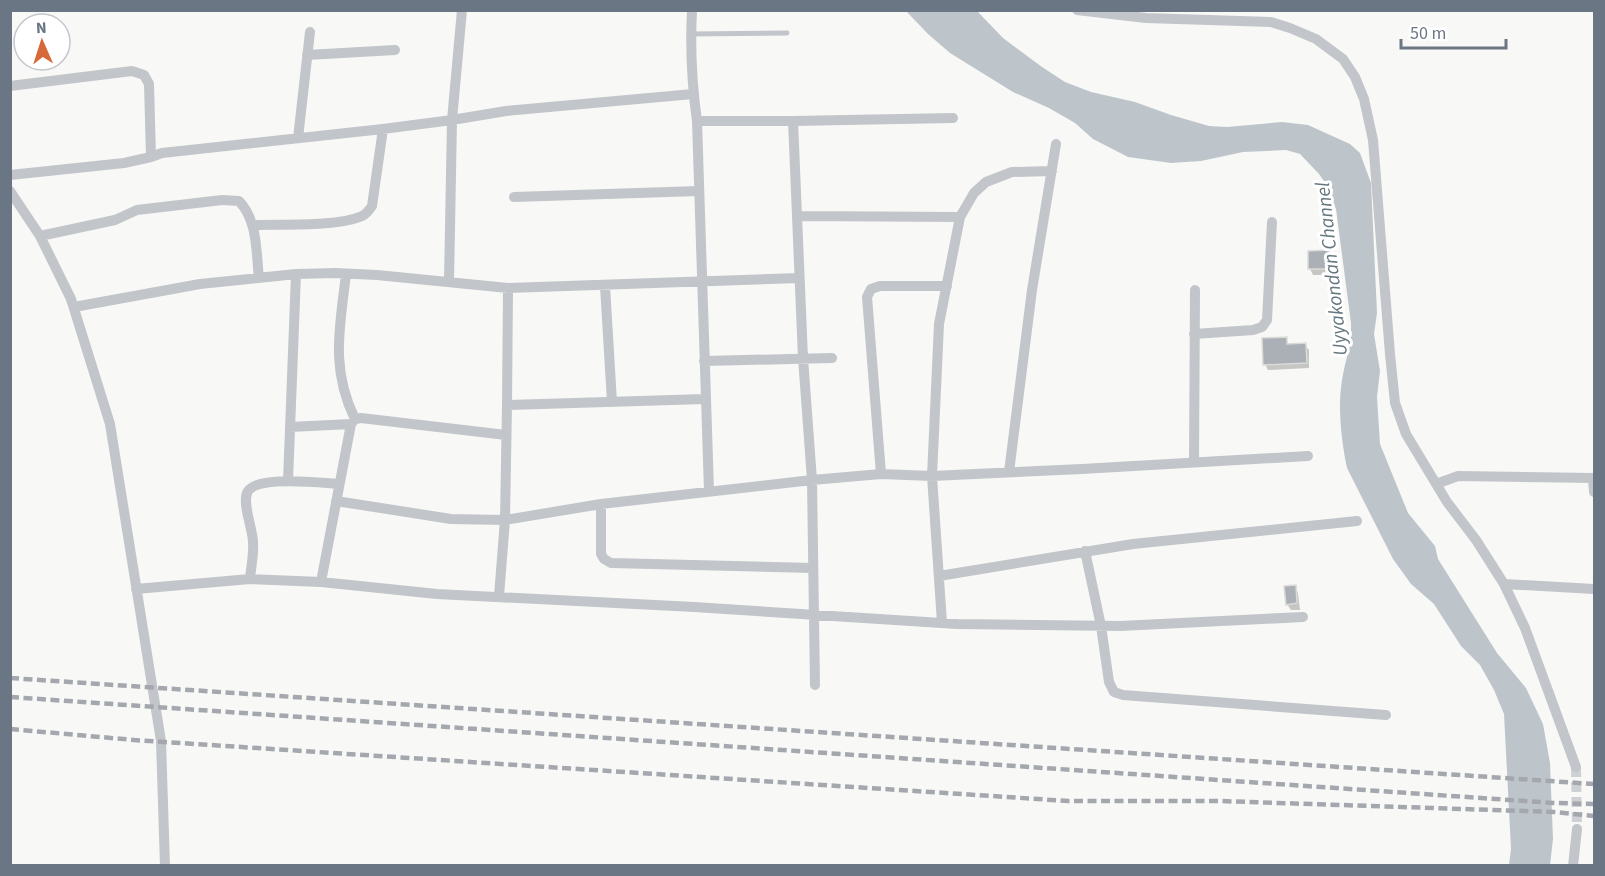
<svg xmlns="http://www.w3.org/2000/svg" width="1605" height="876" viewBox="0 0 1605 876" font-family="'Source Sans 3',sans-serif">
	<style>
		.water { fill: #bdc5cb }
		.shadow { fill: #0003 }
		.building { fill: #aab0b6; stroke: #dadad8; stroke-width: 1.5 }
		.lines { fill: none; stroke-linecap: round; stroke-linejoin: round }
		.street-tunnel { stroke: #cdd1d4; stroke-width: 10; stroke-dasharray: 10 5; stroke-linecap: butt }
		.lane { stroke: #c2c5c9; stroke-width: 5 }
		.street { stroke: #c2c5c9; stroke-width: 10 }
		.rail { stroke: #a4a8ae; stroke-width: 4.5; stroke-dasharray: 9 4.5; stroke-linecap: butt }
		.labels { text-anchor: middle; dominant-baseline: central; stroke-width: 6; stroke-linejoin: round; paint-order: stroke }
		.water-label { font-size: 20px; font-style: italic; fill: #66777f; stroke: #fff }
	</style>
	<rect width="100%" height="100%" fill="#f8f8f6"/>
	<path class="water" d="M906,11H977L1003,38L1042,67L1065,82L1091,92L1135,102L1171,115L1209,126L1227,127L1282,122L1308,125L1350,144L1360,153L1371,183L1377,313L1374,334L1380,371L1377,397L1380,444L1408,513L1435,546L1438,559L1497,653L1526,688L1543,724L1550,763L1553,839L1550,865H1509L1511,849L1504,714L1494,690L1480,665L1461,646L1434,604L1411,584L1393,559L1347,468C1342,445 1338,411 1341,388C1343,366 1352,346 1351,323L1336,209L1326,184L1319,174L1300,154L1286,150L1243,152L1201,161L1171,163L1128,157L1093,139L1075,123L1049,108L1013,92L950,53L928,34Z"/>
	<path class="shadow" d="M1329,252L1333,258L1334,275H1313L1310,269L1309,253Z
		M1286,339L1289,345H1305L1309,350V368L1268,370L1265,364Z
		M1295,586L1298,593L1300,610H1291L1287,604Z"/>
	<path class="building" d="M1330,250L1331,269H1308V251Z
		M1287,337V344L1306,343L1307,363L1263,365L1262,338Z
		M1296,585L1297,603L1286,605L1284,586Z"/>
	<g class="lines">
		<path class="street-tunnel" d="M1576,767L1577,829"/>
		<path class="lane" d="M691,34L787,33"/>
		<path class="street" d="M692,10C690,48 692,85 697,121L709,491
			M1077,10L1146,18L1271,22L1290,28L1316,39L1343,59L1355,77L1364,99L1373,140L1390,354L1395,403L1406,434L1447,502L1476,540L1504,584L1525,628L1576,767
			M307,55L395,50
			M10,86L132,71L144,75L149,84L151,157
			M793,121L953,118
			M298,138L310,32
			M10,175L124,163L151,157L162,153L383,129L452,120L506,111L693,94
			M10,191L40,236L71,299L110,424L161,741L165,866
			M514,197L699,191
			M797,216L960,217
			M253,225C282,224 337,227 362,216C367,214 369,210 372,206L383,129
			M40,236L115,220L137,210L222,200L239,201C258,221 256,252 259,278
			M346,274C340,327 330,368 355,419
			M449,282L452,120L462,10
			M605,286L612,402
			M74,307L200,284L296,274L335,273L377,275L508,288L799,278
			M1194,334L1253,330L1262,327L1267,320L1272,222
			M704,361L832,358
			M507,405L508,288
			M290,427L351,424
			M1194,462L1195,290
			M1009,472L1032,290L1056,144
			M881,474L867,297L871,289L880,286H947
			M1593,478L1594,492
			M288,481L296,274
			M1436,484L1458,476L1594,478
			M336,501L451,519L505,520L507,405L705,399
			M601,504V554L604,559L611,563L813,568
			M1085,551L1101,626L1109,682L1114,692L1123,695L1386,715
			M939,576L1133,544L1357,521
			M250,579C251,567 254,554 253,542C253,529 241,502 248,491C259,475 322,483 339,484
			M321,582L351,424L355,419L361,418L506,435
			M1504,584L1594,589
			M136,589L250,579L321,582L437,594L694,607L957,624L1120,626L1303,617
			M499,596L505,520L601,504L812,480L803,358L793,121H697
			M942,623L932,476L939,324L960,217L974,193L986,182L1012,172L1052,171
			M815,685L812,480L881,474L932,476L1082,469L1308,456
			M1573,866L1577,829"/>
		<path class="rail" d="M10,678L1594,784
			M10,697L1554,803L1594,804
			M10,729L134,740L1068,801H1219L1554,812L1594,816"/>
	</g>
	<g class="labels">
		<g class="water-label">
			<text transform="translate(1332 269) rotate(-96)">Uyyakondan Channel</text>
		</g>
	</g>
	<rect width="1605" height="876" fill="none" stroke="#6a7684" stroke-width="24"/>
	<g transform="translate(42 42) rotate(357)"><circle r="28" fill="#ffffff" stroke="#c3c8ce" stroke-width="1.5"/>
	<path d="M0-4.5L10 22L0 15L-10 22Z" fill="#d66938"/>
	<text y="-9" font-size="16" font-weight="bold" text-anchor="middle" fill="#6a7684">N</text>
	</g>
	<path d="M1401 39v9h105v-9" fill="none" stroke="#6a7684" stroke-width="3"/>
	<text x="1410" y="39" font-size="18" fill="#6a7684" stroke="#ffffff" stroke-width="4.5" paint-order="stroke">50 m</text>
</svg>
